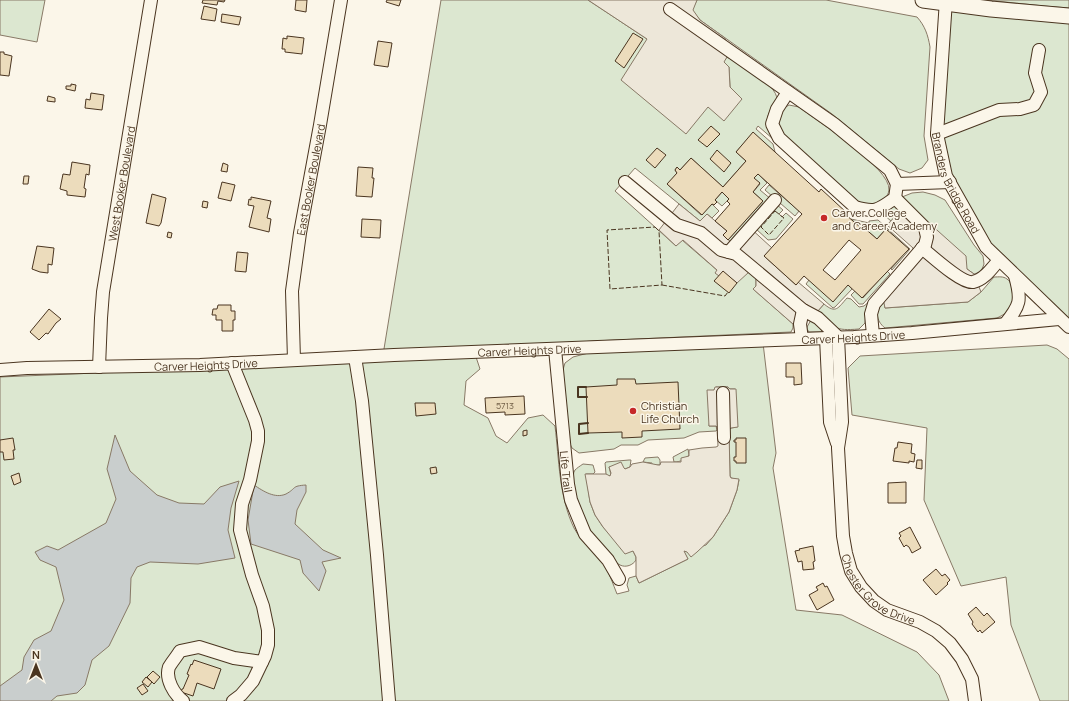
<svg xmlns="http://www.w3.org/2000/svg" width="1069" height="701" viewBox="0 0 1069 701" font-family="Manrope,sans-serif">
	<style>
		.green { fill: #dce7d0; stroke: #887966 }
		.parking { fill: #ede7d9; stroke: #887966 }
		.water { fill: #c9cecd; stroke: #887966 }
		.building { fill: #ecdcbc; stroke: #4a3520; fill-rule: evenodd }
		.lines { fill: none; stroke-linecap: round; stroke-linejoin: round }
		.minor-casing { stroke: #4a3520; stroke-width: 14 }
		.major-casing { stroke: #4a3520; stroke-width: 17 }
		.minor { stroke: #fbf6e9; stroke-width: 12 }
		.major { stroke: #fbf6e9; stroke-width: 15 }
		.fence { stroke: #4a3520; stroke-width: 1; stroke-dasharray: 5 2; stroke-linecap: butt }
		.wall { stroke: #4a3520; stroke-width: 2 }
		.poi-dot { fill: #c62828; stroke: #fbf6e9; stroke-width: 1.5 }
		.labels { text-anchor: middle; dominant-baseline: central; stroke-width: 3; stroke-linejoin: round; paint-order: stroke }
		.number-label { font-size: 9px; fill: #725f47 }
		.street-label { font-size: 11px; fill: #4a3520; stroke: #fbf6e9 }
		.poi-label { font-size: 11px; fill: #4a3520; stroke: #fbf6e9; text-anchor: start }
	</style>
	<rect width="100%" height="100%" fill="#fbf6e9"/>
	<path class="green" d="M0,0H45L37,42L0,35Z
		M441,0H588L647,39L708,107L742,99L730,87L729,67L723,62L727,57C737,63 784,87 776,103C775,106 771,109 769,113C765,122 769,131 773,139L758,126L756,129L773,144L775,152L753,133L736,152L746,161L723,187L691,158L680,170L677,167L675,170L677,173L668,185L701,215L712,204L719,211L712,218L707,214L700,221L635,168L615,191L676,246L682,240L718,271H749L756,277V286L753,289L793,324V328L791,332L594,341L383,355Z
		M697,0H826L917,17C925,26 928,35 930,47L924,136L928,160L922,168L910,173L899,169L832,114L700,20L692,10Z
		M986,0H1069V8L1044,6Z
		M948,7L1069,18V326L987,245L949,174L940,137Z
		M789,105L799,107C817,121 891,168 889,190C888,197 883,201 878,205L860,204L781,134C778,120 775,113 789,105Z
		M758,174L767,183L760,190L772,200L732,243L728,240L763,201L753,192L760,184L754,178Z
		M769,185L799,211L795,216L765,190Z
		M722,192L729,199L722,206L715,200Z
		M923,192L935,195L945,200L974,245L983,256L984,264L981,272L974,274L967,269L902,197L912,193Z
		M776,204L783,210L779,214L782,217L786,213L793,219L776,239L768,240L755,228Z
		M893,204L901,210L891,221L884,215L889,211L888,209Z
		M851,219L869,223V221L878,220L910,249L892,270L891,269L908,249L886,229L877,239L862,226L860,227Z
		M887,271L890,274L863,304H859L851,295L855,291L863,298Z
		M994,277C999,277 1003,276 1007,279C1016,286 1016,303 1008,311C1005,314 1001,316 997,318L885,328C876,321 874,310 884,302L885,308L968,302L981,292Z
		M809,280L848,285L852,289L835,307L833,308L806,284Z
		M847,298L851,299L859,307L864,306L870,301L866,312L865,323L859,329C834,331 835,328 817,312L824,304C836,314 838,308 847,298Z
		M811,320C816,322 821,326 822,332H809L807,329V327Z
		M763,343L776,453L773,468L796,610L842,615L917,652L939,675L949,701H0V377L476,357L480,369L466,381L464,405L488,418L496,436L507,443L528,418L543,415L555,426C559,459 559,497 574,528C582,543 596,552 605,566C610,575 613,584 617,594L629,591L627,585L629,578L636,576L639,583L688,559L684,552L706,545L713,537L729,512L737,490L739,480L731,478L730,476L729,430L731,428L737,427L735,389H730L728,387H716L714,390L709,426H716L717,430L716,431L699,432L684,438L648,440L638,445H621L614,449L579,453L572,448L570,444L562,373L565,363L573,357L596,351Z
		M1047,345L1057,349L1069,359V701H1040L1011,625L1006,577L961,586L924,500L927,428L852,415L848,368L860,356Z
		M688,449L689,455C684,460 680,462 674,462L673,457Z
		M658,457L660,460V465H652V463L643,462L645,458Z
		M629,460H631L630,467L625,469L609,467L611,475L608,476L606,474L605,463L606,462Z
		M583,464L593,465L595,472L593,474H586L590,502L595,515L603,527L614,539L633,551L636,557V560C633,565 626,568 620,565C614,562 611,555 608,551C601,543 593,535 588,527C582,517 568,480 575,470C577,468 580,466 583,464Z"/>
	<path class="parking" d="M588,0H697L693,10L700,20L725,38L727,57L724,62L729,67L730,87L742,99L724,121L708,107L686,134L621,80L647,39Z
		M679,204L700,221L707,214L727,231L724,236L732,243L748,226L772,248L764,256L796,285L798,282L824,304L817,312L798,319L793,324L753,289L756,286V277L749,272L737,283L723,272L719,276L715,273L717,270L683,240L676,246L659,230Z
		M910,206L966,256L967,269L974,274L981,292L968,302L885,308L881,288L913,251V248L887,225L901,210Z
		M715,387H728L730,389H736L738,427L731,428L729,430L730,476L731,478L739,479L737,490L729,512L713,537L697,552L691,557L687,552L684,551L688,559L639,583L636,576V557L633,551L625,554L603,527L595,515L590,502L585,474H606L610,476L611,473L609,467L621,462L624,468L625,469L630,467L632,464L643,462L658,465H660L661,462H681V458L689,456V450L702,448L716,447L718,446L717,427L716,426H709L707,390H714Z"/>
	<path class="water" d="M115,435L130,471L157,495L179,503L204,504L220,487L239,481L231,508L228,530L235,558L198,564L150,562L137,567L131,578L130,603L109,646L92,660L85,685L77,693L57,696L51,701H0V686L22,670L24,657L34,640L51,631L64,600L56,567L40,560L35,552L47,546L58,550L106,523L116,499L107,469Z
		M254,485C263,491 275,499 286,494C297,488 291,486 306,485V492L297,510L295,524L323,550L341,558L322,562L326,571L319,591L303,573L300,560L251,544L248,520Z"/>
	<path class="building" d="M203,0H225L224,2L218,1L217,5L202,3Z
		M296,0H307L306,12L295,10Z
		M387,0H401L399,6L386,2Z
		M204,6L217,9L215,21L201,19Z
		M222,14L241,17L239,25L221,22Z
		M633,33L643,39L624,68L615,61Z
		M287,36L304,38L302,54L285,52V49H282L283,38L287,39Z
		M378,41L392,43L388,67L374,65Z
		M0,52H4V54L12,56L9,76L0,75Z
		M71,84L76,85L75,91L66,89V86H71Z
		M91,93L104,95L102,110L85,108L86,99L90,100Z
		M48,96L55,98V102L47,101Z
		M711,126L720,134L707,147L698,140Z
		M753,132L819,192L821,189L847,213L846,215L860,227L862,226L877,239L886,229L909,249L862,298L848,285L833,302L804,276L796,285L764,256L802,214L758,174L754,178L760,183L753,192L763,201L728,240L723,235L727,231L715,221L730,204L727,201L729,199L722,192L715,200L717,202L714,205L712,204L702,215L667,184L677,173L675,170L677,167L680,170L691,158L723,187L746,161L736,152ZM849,240L861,250L835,280L823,270Z
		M657,148L666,155L655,168L646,160Z
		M717,150L731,163L724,172L710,159Z
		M72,162L90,165L89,175L86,174L84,188L86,189L85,197L67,195V191L60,189L63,174L70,175Z
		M223,163L228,165L227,172L221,171Z
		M358,167L373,168L372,178H374L372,197L356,196Z
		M24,176H29L28,184H23Z
		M222,182L235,185L231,201L218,198Z
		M152,194L166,198L161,223L159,226L146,223Z
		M251,197L271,201L267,218L271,219L269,232L249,227L254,206L248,205L249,199L251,200Z
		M203,201L208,202L207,208L202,207Z
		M362,219L381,220L380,238L361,237Z
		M168,232L172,233L171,238L167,237Z
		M37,246L54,248L52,265L48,264V273L40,272L32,269Z
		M237,252L248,253L246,272L235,271Z
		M723,271L737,283L729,293L714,281Z
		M218,305H231V311H235V320H233V331H222V320H216V315H212L213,309H217Z
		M49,309L61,319L56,323L48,334L46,333L39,340L30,332Z
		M786,363H801L802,384L794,385V377H786Z
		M617,379H635L636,384L678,382L680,429L642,431V437L622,438V432L588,433L586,387L617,385Z
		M524,396L525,414L505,415V412L486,413L485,398Z
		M415,403H435L436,414L416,416Z
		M527,430V435L523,436V431Z
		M13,438L15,450H13L14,459L4,460L3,452H0V440Z
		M736,438H746V463H736V461H734V457H736V442H734V440H736Z
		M898,442L912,444L911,453L915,454L914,462L909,461V463L893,461L895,448H897Z
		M917,460H922V469L916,468Z
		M436,467L437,473L431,474L430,468Z
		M19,473L21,482L14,485L11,476Z
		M906,482V503H888V483Z
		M910,527L921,548L912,553L909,547L906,545L904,547L899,538L901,536L899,533Z
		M813,546L815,561L813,562L814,569L803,570L802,561L798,562L795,551L800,550L799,549Z
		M936,569L942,576L945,574L950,580L947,583L948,584L936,595L923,580Z
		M823,583L825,587L827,586L834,600L817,610L809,595L818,590L816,587Z
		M976,607L984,616L987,613L995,622L982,633L980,630L978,632L972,624L973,622L968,614Z
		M194,660L221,669L214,689L197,683L193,696L181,692L182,689H183L189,675L187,674L191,664L192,665Z
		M153,671L160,677L154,684L147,677Z
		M146,677L152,682L148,687L142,682Z
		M143,684L148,691L142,695L137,688Z"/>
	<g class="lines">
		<g class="minor-casing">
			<g id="minor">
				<path id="s1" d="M946,0L937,134L946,176L986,247L1069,327"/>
				<path d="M670,9L834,124L890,170L897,184L950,182"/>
				<path d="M788,92L777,109L772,124L779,138L855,207C876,213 878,210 895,198L897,184"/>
				<path d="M937,134L999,110L1020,109L1034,105L1041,92L1035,73L1039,50"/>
				<path id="s2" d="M625,182L677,225L701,233L721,250L736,254L803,310L818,318L838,337L842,422L838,448L843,536L846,553L851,571L861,587L874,601L887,610L920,622L936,631L950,643L962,659L972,679L975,701"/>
				<path d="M922,248C932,256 962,284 973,282C984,280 992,268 999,260"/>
				<path d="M729,252L775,200"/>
				<path d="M1005,324C1020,305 1022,301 1015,276"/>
				<path d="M873,335L871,314L874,304L925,245L927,237L925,228L895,198"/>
				<path d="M826,338L830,422L837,443"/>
				<path d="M802,339L800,324L803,310"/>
				<path id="s3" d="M555,349L568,484L571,500L585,534L608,560L619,579"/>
				<path d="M355,357L362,401L377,555L389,701"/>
				<path id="s4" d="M294,360L292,291L300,233L320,125L341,0"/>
				<path d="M232,363L255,420L258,431V441L250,480L242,504L240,530L252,575L263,606L268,630V645L265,656L253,681L241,695L233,701"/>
				<path id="s5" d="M99,367L101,318L103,292L151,0"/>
				<path id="s6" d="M0,370L27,368L200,365L394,355L854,337L912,333L1059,319"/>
				<path d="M723,393L724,438"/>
				<path d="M183,701C174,694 165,679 169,667C172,662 177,656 180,651L199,647L234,658L262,662"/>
			</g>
		</g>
		<g class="major-casing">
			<path id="major" d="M923,0L991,9L1069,16"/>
		</g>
		<use href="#minor" class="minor"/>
		<use href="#major" class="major"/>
		<path class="fence" d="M775,211L784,218L769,235L761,227Z
			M655,227L659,231L662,285L610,289L607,230Z
			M662,285L725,296L728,292"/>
		<path class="wall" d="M586,387H578V397H587
			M588,423L579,424V434L588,433"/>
	</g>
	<g class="poi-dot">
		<circle cx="824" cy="218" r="4"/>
		<circle cx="633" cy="411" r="4"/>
	</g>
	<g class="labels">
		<g class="number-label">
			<text x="505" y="405">5713</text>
		</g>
		<g class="street-label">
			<text stroke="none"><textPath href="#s4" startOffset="182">East Booker Boulevard</textPath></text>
			<text stroke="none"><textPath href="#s1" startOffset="187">Branders Bridge Road</textPath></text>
			<text stroke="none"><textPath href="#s5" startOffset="185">West Booker Boulevard</textPath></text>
			<text stroke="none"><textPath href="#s6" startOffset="854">Carver Heights Drive</textPath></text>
			<text stroke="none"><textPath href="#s6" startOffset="530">Carver Heights Drive</textPath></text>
			<text stroke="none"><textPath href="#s6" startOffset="206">Carver Heights Drive</textPath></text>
			<text stroke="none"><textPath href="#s3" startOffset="123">Life Trail</textPath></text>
			<text stroke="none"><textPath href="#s2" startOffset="535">Chester Grove Drive</textPath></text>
		</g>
		<g class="poi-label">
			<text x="832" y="212">Carver College<tspan x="832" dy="13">and Career Academy</tspan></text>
			<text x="641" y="405">Christian<tspan x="641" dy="13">Life Church</tspan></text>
		</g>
	</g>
	<g transform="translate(36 665)" stroke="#fbf6e9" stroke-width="3" paint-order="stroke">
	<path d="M0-3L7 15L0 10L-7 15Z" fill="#4a3520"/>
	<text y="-6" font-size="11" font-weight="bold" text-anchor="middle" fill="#4a3520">N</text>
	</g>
</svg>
